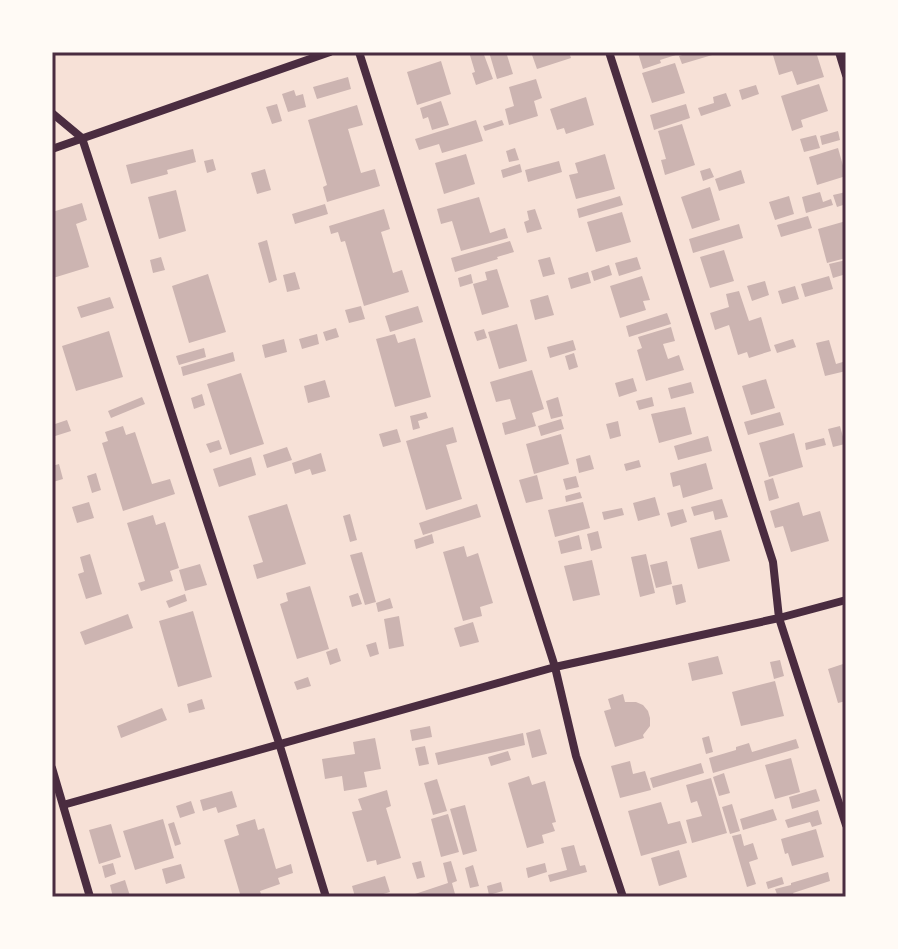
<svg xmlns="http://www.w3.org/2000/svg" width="898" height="949" viewBox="0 0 898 949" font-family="Barlow,sans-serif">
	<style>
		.building { fill: #ccb4b1 }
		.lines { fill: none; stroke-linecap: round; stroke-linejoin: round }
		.minor { stroke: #4a2c40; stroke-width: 8 }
		.neatline { fill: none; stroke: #4a2c40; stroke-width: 3 }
	</style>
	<rect width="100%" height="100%" fill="#f7e1d7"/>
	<path class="building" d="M469,52H483L493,79L476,85L472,73L475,72Z
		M489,52H506L513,74L497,79Z
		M531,52H569L571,58L537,69Z
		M642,52H678L679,54L660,60L661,63L643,69L638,53Z
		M692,52H719V53L682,64L679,56Z
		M772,52H816L824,77L797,85L792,71L779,75Z
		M441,61L451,94L417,105L407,72Z
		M675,63L685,93L652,103L642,73Z
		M348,77L351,89L317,99L313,87Z
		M536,79L542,98L534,101L538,116L509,125L505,109L514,106L509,87Z
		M819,84L828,111L801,120L803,127L792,131L781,96Z
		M756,85L759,94L742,100L739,90Z
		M294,90L296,96L303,94L306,107L288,112L282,94Z
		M726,93L731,106L701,116L698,108L714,103L713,97Z
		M586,97L594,125L566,134L564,128L557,130L550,109Z
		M441,101L449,125L432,130L428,117L423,119L420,108Z
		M277,104L282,121L272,124L266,107Z
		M686,104L690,118L654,130L650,115Z
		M357,105L363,125L348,129L361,173L375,169L380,186L327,202L323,187L327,185L308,120Z
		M476,120L483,141L442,153L439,144L419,150L415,139Z
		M502,120L504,125L485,131L483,126Z
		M682,124L695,165L665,175L661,160L666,159L658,131Z
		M838,131L840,140L822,145L820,136Z
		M816,135L820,148L804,152L800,139Z
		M515,148L519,160L509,162L506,151Z
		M838,148L846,176L817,185L809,157Z
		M193,149L196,162L167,170L168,174L131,184L126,165Z
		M466,154L475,184L444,194L435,163Z
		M605,154L615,189L576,199L569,175L578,173L575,163Z
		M213,159L216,170L207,173L204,161Z
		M559,161L562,172L528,182L525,170Z
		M520,164L522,172L503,178L501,170Z
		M710,168L714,177L703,181L700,171Z
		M265,169L271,190L257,194L251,173Z
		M741,170L745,183L719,191L715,179Z
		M710,187L720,220L692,229L681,197Z
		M176,190L186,231L159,239L148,197Z
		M820,192L823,202L831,199L833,205L806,213L802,197Z
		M846,192V204L837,207L833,195Z
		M620,196L623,205L579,218L577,209Z
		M789,196L794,214L775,220L769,202Z
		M479,197L490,233L505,228L508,238L461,251L452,221L441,224L437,209Z
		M82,203L87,220L76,224L89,267L53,278L52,212Z
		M325,204L328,214L295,224L292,214Z
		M384,209L390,229L381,232L393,273L402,270L409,292L364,306L345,241L341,242L338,232L331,234L329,226Z
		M535,209L542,229L527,233L524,222L529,220L527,211Z
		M622,212L631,242L596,252L587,222Z
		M808,216L812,228L781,237L777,225Z
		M846,221V258L827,263L818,229Z
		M739,224L743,238L693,253L689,239Z
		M267,240L277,280L269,283L258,243Z
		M510,241L514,252L497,257L498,259L455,272L451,258Z
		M724,250L734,281L710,288L700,257Z
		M161,257L165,270L153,273L150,260Z
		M550,257L555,274L543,277L538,260Z
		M637,257L641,269L619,276L615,263Z
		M846,260V274L833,278L829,264Z
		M609,265L612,275L594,281L591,271Z
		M497,269L509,307L482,315L473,284L487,280L485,272Z
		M295,272L300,289L287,292L283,275Z
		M588,272L591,283L571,289L568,278Z
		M208,274L226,332L189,343L172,286Z
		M471,274L473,283L460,287L458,278Z
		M642,276L650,300L643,301L646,310L620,318L610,286Z
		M829,276L833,289L805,297L801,284Z
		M765,281L769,295L752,301L747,286Z
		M795,286L799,299L782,304L778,291Z
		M739,291L749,321L761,317L771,351L749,358L747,352L738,355L729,325L715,330L710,313L729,307L726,294Z
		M548,295L554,315L535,320L530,300Z
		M110,297L114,308L81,318L77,307Z
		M361,306L365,319L349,323L345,310Z
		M418,306L423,322L390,332L385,316Z
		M667,313L671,324L629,337L626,326Z
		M517,324L527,361L499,369L488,332Z
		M671,327L675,341L663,344L668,359L679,355L684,370L646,381L637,350L642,348L638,337Z
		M336,328L339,337L326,341L323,332Z
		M484,329L487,338L477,341L474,332Z
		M109,331L123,377L76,391L62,346Z
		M317,334L319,344L302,349L299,339Z
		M395,334L398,343L415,338L431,397L395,407L376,339Z
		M284,339L287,352L265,358L262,345Z
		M793,339L796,347L777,353L774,345Z
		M573,340L576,350L550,358L547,347Z
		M829,340L836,364L846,361V371L825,376L816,343Z
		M204,348L206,357L179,365L176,356Z
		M233,352L235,361L183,376L181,367Z
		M574,353L578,367L569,370L565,356Z
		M532,370L544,409L532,413L536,426L505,435L502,423L516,419L510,399L496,402L490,382Z
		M241,373L264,444L230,455L207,384Z
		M633,378L637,391L619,397L615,383Z
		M766,379L775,408L751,415L742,386Z
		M325,380L330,397L308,403L304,386Z
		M691,382L694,393L671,399L668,388Z
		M202,394L205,405L194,409L191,398Z
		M142,397L145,404L111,418L108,411Z
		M558,397L563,416L551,419L546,401Z
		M652,397L654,406L639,410L636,401Z
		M685,407L692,434L659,443L651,414Z
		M426,412L428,418L418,421L420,428L413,430L410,416Z
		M780,412L784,425L748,435L744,422Z
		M561,419L564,429L541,436L538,426Z
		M67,420L71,431L52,437V425Z
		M618,421L621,436L610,439L606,424Z
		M123,426L126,435L135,432L152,484L170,479L175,494L123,511L102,443L108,441L105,432Z
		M840,426L845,444L833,447L828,429Z
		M453,427L457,442L446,445L462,499L426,510L406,441Z
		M397,429L401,442L383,447L379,434Z
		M794,433L803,467L769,477L759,443Z
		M561,434L569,464L534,474L526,444Z
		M708,436L712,451L678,460L674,446Z
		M824,438L826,445L806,450L805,443Z
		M219,440L222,449L210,453L206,444Z
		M287,447L292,460L267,468L263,455Z
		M321,453L326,471L312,475L310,469L295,474L292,463Z
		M590,455L594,469L579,473L576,459Z
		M251,457L256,475L219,487L213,469Z
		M639,460L641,467L626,471L624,464Z
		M706,463L713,489L683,498L680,485L673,487L670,473Z
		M59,464L63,479L53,482L52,466Z
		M96,473L101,490L92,493L87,476Z
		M537,475L543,499L526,503L519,480Z
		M576,476L579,487L566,490L563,479Z
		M773,478L779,498L769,501L764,481Z
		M580,492L582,498L566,502L565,496Z
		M655,497L660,515L638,521L633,503Z
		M722,499L728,517L715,520L713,511L694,516L691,507Z
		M89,502L94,518L77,523L72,507Z
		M583,502L590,528L555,537L548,510Z
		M799,502L803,516L820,511L829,541L791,552L783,526L775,528L770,511Z
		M287,504L306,564L257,579L253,565L263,562L248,516Z
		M477,504L481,517L423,535L419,523Z
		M622,508L624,515L604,520L602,512Z
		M683,509L687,522L671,527L667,513Z
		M350,514L357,540L350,542L343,516Z
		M153,515L156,525L165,522L179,568L170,571L173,581L141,591L138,583L145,581L127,523Z
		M721,530L730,561L698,569L690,538Z
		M598,531L602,548L591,551L587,534Z
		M432,534L434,543L416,549L414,540Z
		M579,535L582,549L561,554L558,541Z
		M464,546L467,557L478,553L493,603L480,607L482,616L463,621L443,552Z
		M362,552L376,602L365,605L350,555Z
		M90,554L102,594L86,599L78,574L84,572L80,557Z
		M646,554L655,593L640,597L631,557Z
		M592,560L600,595L573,601L564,566Z
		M667,561L672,584L656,588L650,565Z
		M200,564L207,585L185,591L179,570Z
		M682,584L686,602L676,605L672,586Z
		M310,586L329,649L297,659L280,604L288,601L286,593Z
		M358,593L362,604L352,607L349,596Z
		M185,594L187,601L169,608L166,601Z
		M390,598L393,608L378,612L376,603Z
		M193,611L212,677L178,687L159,621Z
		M128,614L133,628L85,645L80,632Z
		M399,616L404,646L389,649L384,619Z
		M473,622L479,642L460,647L454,628Z
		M376,642L379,654L370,657L366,645Z
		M337,648L341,661L330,665L326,652Z
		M718,656L723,674L692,681L688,663Z
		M780,660L784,676L774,679L770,662Z
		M846,663V701L838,703L828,669Z
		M308,677L311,686L297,690L294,682Z
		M775,681L784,716L741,726L732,692Z
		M623,694L625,702H636L643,705L648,711L650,718V726L643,735L644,738L615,747L604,711L611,709L608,699Z
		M202,699L205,709L189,713L187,704Z
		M162,708L167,720L121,738L117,726Z
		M430,726L432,737L412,741L410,730Z
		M540,729L547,754L532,758L526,733Z
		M523,733L525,745L438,765L435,753Z
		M709,736L713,752L706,754L702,738Z
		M375,738L381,769L364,772L367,787L344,791L342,776L325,779L322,759L355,754L353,742Z
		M796,739L799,748L713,773L709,758L736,750V747L749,743L752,752Z
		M425,746L429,764L419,766L415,748Z
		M508,751L511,760L491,766L488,757Z
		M791,758L800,792L775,799L765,765Z
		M630,761L633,774L645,771L651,790L620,798L611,766Z
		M701,763L704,773L653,788L650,778Z
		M724,773L730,793L719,796L713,777Z
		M529,776L532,785L545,781L556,822L552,823L555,831L542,835L544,843L527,848L508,783Z
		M711,778L727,833L692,843L686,820L702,816L697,801L691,803L686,785Z
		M437,779L447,811L433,815L424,783Z
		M816,789L820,801L792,809L789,797Z
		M387,790L391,806L386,808L401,858L377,865L376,860L367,862L352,812L362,810L358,799Z
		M232,791L237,807L218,813L216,807L203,811L200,800Z
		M191,801L195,813L180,818L176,806Z
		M661,802L668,824L680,821L687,843L641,856L628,811Z
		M732,804L740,831L730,834L722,807Z
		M465,805L477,851L463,855L450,809Z
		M773,809L777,820L743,830L740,819Z
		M818,810L822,824L812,827L810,822L788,828L785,820Z
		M448,814L459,852L441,857L431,819Z
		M163,819L174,858L135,870L123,831Z
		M255,819L258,830L264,828L276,869L291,864L293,873L278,878L280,884L260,891L262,897H241L224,840L239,835L236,825Z
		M174,822L181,844L175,846L168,824Z
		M111,824L121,857L99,864L89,830Z
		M816,829L824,857L792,866L788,853L785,854L781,839Z
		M741,834L744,846L753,843L758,859L749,862L756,884L747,887L732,836Z
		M574,845L580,866L585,865L587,872L550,882L548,875L567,870L561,848Z
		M679,850L687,877L659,886L651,858Z
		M421,861L425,877L417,879L412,863Z
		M451,861L457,881L452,883L455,894L447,897H406L448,883L443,863Z
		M113,863L116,874L105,878L102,866Z
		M545,863L547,872L528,878L526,868Z
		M181,864L185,878L166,884L162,869Z
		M473,865L479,886L470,888L465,868Z
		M828,872L830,881L793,893L795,897H778L775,889L791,885V883Z
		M385,876L390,892L373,897H355L352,886Z
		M782,877L784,884L768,889L766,882Z
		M125,880L130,896L113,897L110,885Z
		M501,882L503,891L489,895L487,886Z"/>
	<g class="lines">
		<path class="minor" d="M359,52L555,667L576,756L623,897
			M609,52L773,562L779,618L846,825
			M839,52L846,75
			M52,113L82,138L279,743L326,897
			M52,149L330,52
			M52,768L90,897
			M63,805L555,667L779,618L846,600"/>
	</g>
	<rect width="898" height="949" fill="none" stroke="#fffaf5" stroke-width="108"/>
	<rect x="54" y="54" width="790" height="841" class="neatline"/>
</svg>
